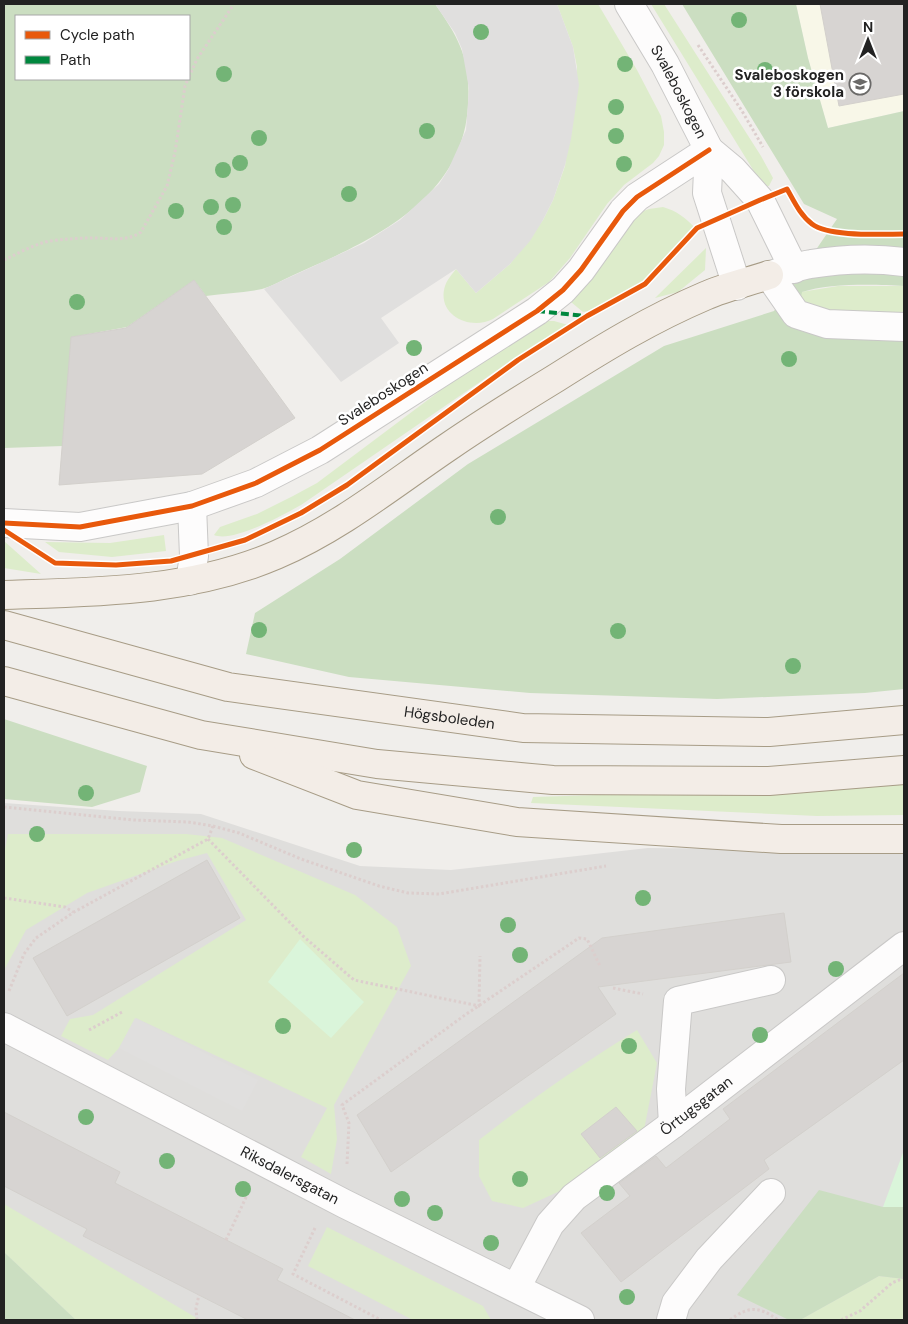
<svg xmlns="http://www.w3.org/2000/svg" width="908" height="1324" viewBox="0 0 908 1324" font-family="'DM Sans',sans-serif">
	<style>
		.residential { fill: #dfdedc }
		.education { fill: #f8f7e8 }
		.grass { fill: #ddeccb }
		.forest { fill: #cbdec1; fill-rule: evenodd }
		.park { fill: #daf5da }
		.parking { fill: #e0dfde }
		.building { fill: #d7d4d2; stroke: #d3d0cc }
		.lines { fill: none; stroke-linecap: round; stroke-linejoin: round }
		.minor-casing { stroke: #c9c8c7; stroke-width: 30 }
		.major-casing { stroke: #a79c86; stroke-width: 30 }
		.path { stroke: #dccecd; stroke-width: 3; stroke-dasharray: 2.5 2.5; stroke-linecap: butt }
		.minor { stroke: #fdfcfc; stroke-width: 28 }
		.major { stroke: #f3ede7; stroke-width: 28 }
		.quiet { stroke: #00873e; stroke-width: 4; stroke-dasharray: 8 4; stroke-linecap: butt }
		.cycleway-casing { stroke: #fff; stroke-width: 8 }
		.cycleway { stroke: #e8590c; stroke-width: 5 }
		.tree { fill: #73b476 }
		.labels { text-anchor: middle; dominant-baseline: central; stroke-width: 5; stroke-linejoin: round; paint-order: stroke }
		.poi-label { font-size: 15px; font-weight: bold; fill: #222; stroke: #fff; text-anchor: end }
		.street-label { font-size: 15px; fill: #222; stroke: #fff }
	</style>
	<rect width="100%" height="100%" fill="#f0eeeb"/>
	<path class="residential" d="M4,803L119,811L201,814L360,866L451,870L648,848L904,851V1320H76L4,1252Z"/>
	<path class="education" d="M796,4H904V111L828,128L808,58Z"/>
	<path class="grass" d="M557,4H598L637,70L661,116L664,132V145L659,156L653,163L624,185L607,204L570,258L549,282L493,319C470,331 436,315 445,286C447,280 452,274 456,269L476,293L510,264L543,220L553,200L565,166L577,67L573,47Z
		M651,4H664L761,156L773,178L769,186H763Z
		M663,207C677,211 686,218 696,229L682,240L643,283L589,311L583,312L571,302L590,280L628,226L638,213L649,209Z
		M706,248L705,270L678,292L655,298Z
		M838,286H904V316L853,317L806,304L801,298V292Z
		M538,321H554L568,325L559,334L509,362L301,505C283,515 233,543 214,535L220,527L257,514L293,496L317,483L437,393L455,375Z
		M164,535L166,551L112,557L59,552L45,542L110,543Z
		M4,541L41,574L4,568Z
		M904,782V815L817,816L531,803L533,797L818,788Z
		M8,834H186L222,838L355,895L397,927L411,966L334,1105L337,1139L331,1174L301,1157L327,1108L136,1018L119,1048L108,1060L61,1036L70,1019L93,1015L246,920L207,853L177,861L87,893L26,930L4,970V854Z
		M637,1030L657,1063L644,1130L562,1190L523,1208L492,1201L479,1176V1140C530,1100 582,1064 637,1030Z
		M4,1204L200,1320H76L4,1252Z
		M327,1227L483,1306L491,1320H413L308,1266Z
		M879,1276L904,1279V1320H800Z"/>
	<path class="forest" d="M4,4H435C460,39 471,61 468,105C464,188 392,230 325,261C311,267 297,273 283,280C277,283 269,287 262,289C244,293 224,293 206,296L194,280L127,327L72,337L63,446L4,448ZM16,16H189V79H16Z
		M682,4H796L808,58L828,128L904,111V286C876,284 828,283 802,292L801,297L806,304L826,311L904,316V689L865,693L717,699L530,693L349,677L246,654L255,613L340,559L468,464L664,346L774,311L837,219L804,204Z
		M4,719L147,766L140,792L92,807L4,799Z
		M819,1190L883,1207H904V1279L879,1276L800,1320H789L737,1295Z
		M4,1252L76,1320H4Z"/>
	<path class="park" d="M300,939L364,1002L331,1038L268,982Z
		M904,1150V1207H883Z"/>
	<path class="parking" d="M435,4H557L573,47L579,85L571,139L565,165L553,200L543,220L530,241L510,264L476,293L456,269L381,318L399,343L341,382L264,289L364,243L400,220L439,184L448,170L466,130L469,89L462,49L455,33Z
		M135,1018L258,1080L242,1111L119,1048Z"/>
	<path class="building" d="M820,4H904V94L839,106Z
		M194,280L295,418L202,474L59,485L71,337L126,328Z
		M207,860L240,918L67,1016L33,958Z
		M784,913L791,962L598,987L616,1014L391,1172L357,1115L602,938Z
		M904,973V1060L764,1160L769,1169L621,1282L581,1233L630,1196L619,1183L656,1156L666,1168L730,1119L723,1109Z
		M616,1107L637,1131L600,1158L581,1134Z
		M4,1112L120,1172L115,1183L283,1269L277,1280L355,1320H248L83,1236L87,1229L4,1186Z"/>
	<g class="lines">
		<g class="minor-casing">
			<g id="minor">
				<path id="s1" d="M629,4L665,64L709,150L733,170L760,200L794,269"/>
				<path d="M709,150L707,193L737,286"/>
				<path d="M904,262C874,258 841,259 811,264C797,266 783,272 769,275L796,314L827,324L904,327"/>
				<path d="M4,523L80,527L192,506L256,483L320,450L537,311L563,290L581,270L623,211L637,197L709,150"/>
				<path d="M190,581L194,556L192,506"/>
				<path id="s2" d="M4,1027L345,1204L580,1320"/>
				<path d="M673,1124L671,1089L678,1001L771,980"/>
				<path id="s3" d="M516,1288L550,1224L574,1197L673,1124L904,946"/>
				<path d="M671,1320L676,1303L709,1259L771,1193"/>
			</g>
		</g>
		<g class="major-casing">
			<g id="major">
				<path d="M4,595C95,592 190,592 276,555C339,528 392,485 448,447C483,423 520,400 556,378C605,347 651,319 705,296C725,287 748,282 769,275"/>
				<path id="s4" d="M4,625L228,687L523,728L769,732L904,720"/>
				<path d="M4,681L201,735L377,764L553,780L769,781L904,770"/>
				<path d="M254,755L357,795L517,822L781,839H904"/>
			</g>
		</g>
		<path class="path" d="M698,45L742,111L763,147
			M189,77L197,59L234,4
			M4,260C19,253 34,244 50,241C65,239 79,238 93,238C110,238 127,242 141,232L167,186L175,152L185,86L188,79
			M4,807L134,820L188,822L213,826L239,833L301,859L379,886L408,893L439,894L606,866
			M208,839L303,936L354,980L479,1006L480,956
			M4,898L65,907L73,912
			M613,988L643,994
			M9,991L24,954L36,938L74,912L208,839L213,826
			M89,1030L124,1011
			M347,1164L349,1123L342,1105L465,1015L579,938L587,939L600,966
			M315,1228L293,1274L381,1320
			M226,1240L248,1193
			M197,1320L196,1308L199,1295
			M730,1320C748,1306 759,1306 778,1320
			M841,1320L860,1311L892,1283L904,1278"/>
		<use href="#minor" class="minor"/>
		<use href="#major" class="major"/>
		<path class="quiet" d="M537,311L586,316"/>
		<g class="cycleway-casing">
			<path id="cycleway" d="M4,523L80,527L192,506L256,483L320,450L537,311L563,290L581,270L623,211L637,197L709,150
				M4,530L55,563L116,565L171,561L245,540L301,513L347,485L518,360L587,316L645,284L697,228L760,200L787,189C794,201 800,215 812,224C829,237 881,234 904,234"/>
		</g>
		<use href="#cycleway" class="cycleway"/>
	</g>
	<g class="tree">
		<circle cx="739" cy="20" r="8"/>
		<circle cx="481" cy="32" r="8"/>
		<circle cx="625" cy="64" r="8"/>
		<circle cx="765" cy="70" r="8"/>
		<circle cx="224" cy="74" r="8"/>
		<circle cx="616" cy="107" r="8"/>
		<circle cx="427" cy="131" r="8"/>
		<circle cx="616" cy="136" r="8"/>
		<circle cx="259" cy="138" r="8"/>
		<circle cx="240" cy="163" r="8"/>
		<circle cx="624" cy="164" r="8"/>
		<circle cx="223" cy="170" r="8"/>
		<circle cx="349" cy="194" r="8"/>
		<circle cx="233" cy="205" r="8"/>
		<circle cx="211" cy="207" r="8"/>
		<circle cx="176" cy="211" r="8"/>
		<circle cx="224" cy="227" r="8"/>
		<circle cx="77" cy="302" r="8"/>
		<circle cx="414" cy="348" r="8"/>
		<circle cx="789" cy="359" r="8"/>
		<circle cx="498" cy="517" r="8"/>
		<circle cx="259" cy="630" r="8"/>
		<circle cx="618" cy="631" r="8"/>
		<circle cx="793" cy="666" r="8"/>
		<circle cx="86" cy="793" r="8"/>
		<circle cx="37" cy="834" r="8"/>
		<circle cx="354" cy="850" r="8"/>
		<circle cx="643" cy="898" r="8"/>
		<circle cx="508" cy="925" r="8"/>
		<circle cx="520" cy="955" r="8"/>
		<circle cx="836" cy="969" r="8"/>
		<circle cx="283" cy="1026" r="8"/>
		<circle cx="760" cy="1035" r="8"/>
		<circle cx="629" cy="1046" r="8"/>
		<circle cx="86" cy="1117" r="8"/>
		<circle cx="167" cy="1161" r="8"/>
		<circle cx="520" cy="1179" r="8"/>
		<circle cx="243" cy="1189" r="8"/>
		<circle cx="607" cy="1193" r="8"/>
		<circle cx="402" cy="1199" r="8"/>
		<circle cx="435" cy="1213" r="8"/>
		<circle cx="491" cy="1243" r="8"/>
		<circle cx="627" cy="1297" r="8"/>
	</g>
	<defs>
		<g id="school-ring" transform="scale(1.125)"><circle r="9.5" fill="#fff" stroke="#6a6968" stroke-width="1.5"/><path d="M0-5L7-2L0 1L-7-2ZM-4 1L0 2.5L4 1V4Q0 6-4 4Z" fill="#6a6968"/></g>
	</defs>
	<g fill-rule="evenodd">
		<use href="#school-ring" x="860" y="84"/>
	</g>
	<g class="labels">
		<g class="poi-label">
			<text x="844" y="75">Svaleboskogen<tspan x="844" dy="17">3 förskola</tspan></text>
		</g>
		<g class="street-label">
			<text stroke="none"><textPath href="#s1" startOffset="101">Svaleboskogen</textPath></text>
			<text transform="translate(383 394) rotate(-33)">Svaleboskogen</text>
			<text stroke="none"><textPath href="#s4" startOffset="456">Högsboleden</textPath></text>
			<text stroke="none"><textPath href="#s3" startOffset="261">Örtugsgatan</textPath></text>
			<text stroke="none"><textPath href="#s2" startOffset="322">Riksdalersgatan</textPath></text>
		</g>
	</g>
	<rect width="908" height="1324" fill="none" stroke="#222222" stroke-width="10"/>
	<rect x="15" y="15" width="175" height="65" fill="#ffffff" stroke="#a7a7a7"/>
	<rect x="25" y="31" width="25" height="8" fill="#e8590c" stroke="#a7a7a7"/>
	<text x="60" y="40" font-size="15" fill="#222222">Cycle path</text>
	<rect x="25" y="56" width="25" height="8" fill="#00873e" stroke="#a7a7a7"/>
	<text x="60" y="65" font-size="15" fill="#222222">Path</text>
	<g transform="translate(868 40)" stroke="#ffffff" stroke-width="4" paint-order="stroke">
	<path d="M0-4L9 19L0 12L-9 19Z" fill="#222222"/>
	<text y="-8" font-size="14" font-weight="bold" text-anchor="middle" fill="#222222">N</text>
	</g>
</svg>
